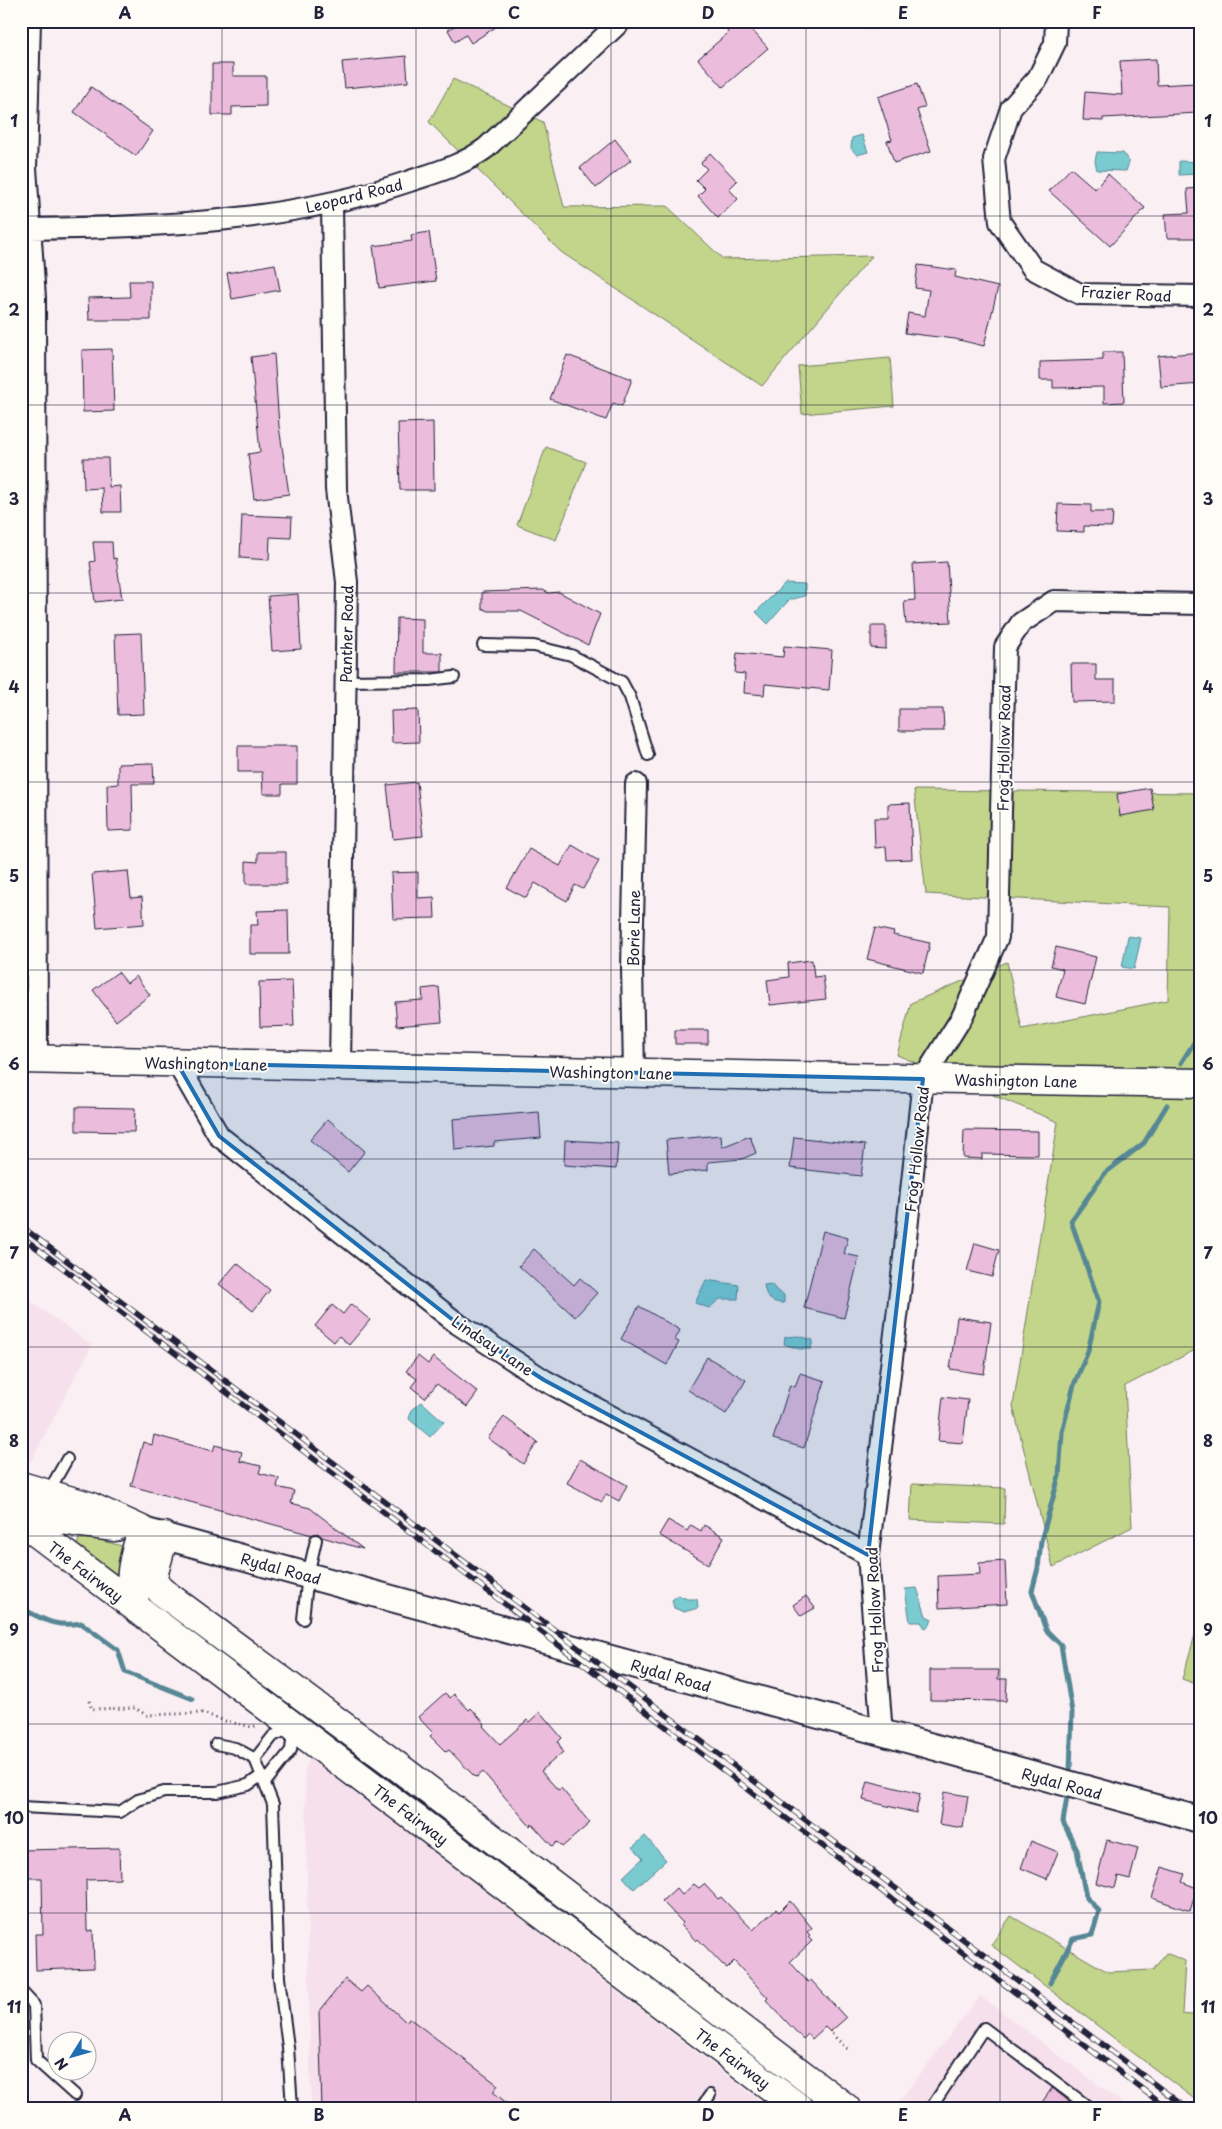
<svg xmlns="http://www.w3.org/2000/svg" width="1222" height="2129" viewBox="0 0 1222 2129" font-family="'Playpen Sans',sans-serif">
	<style>
		.built { fill: #f6e0ec }
		.green { fill: #c2d58a; stroke: #727c62 }
		.water { fill: #79cbd1; stroke: #568795 }
		.lines { fill: none; stroke-linecap: round; stroke-linejoin: round }
		.stream { stroke: #568795; stroke-width: 5 }
		.building { fill: #ecbcdd; stroke: #22223b }
		.service-casing { stroke: #22223b; stroke-width: 14 }
		.minor-casing { stroke: #22223b; stroke-width: 24 }
		.tertiary-casing { stroke: #22223b; stroke-width: 29 }
		.secondary-casing { stroke: #22223b; stroke-width: 31 }
		.path { stroke: #22223b; stroke-width: 3; stroke-dasharray: 1 4; stroke-linecap: butt }
		.service { stroke: #fdfcf7; stroke-width: 10 }
		.minor { stroke: #fdfcf7; stroke-width: 20 }
		.tertiary { stroke: #fdfcf7; stroke-width: 25 }
		.secondary { stroke: #fdfcf7; stroke-width: 28 }
		.rail-casing { stroke: #22223b; stroke-width: 5.5 }
		.rail { stroke: #fdfcf7; stroke-width: 4; stroke-dasharray: 11; stroke-linecap: butt }
		.marked { fill: #1f6fb2; fill-opacity: 0.2; stroke: #1f6fb2; stroke-width: 4; stroke-linejoin: round }
		.grid { fill: none; stroke: #22223b; stroke-width: 1; stroke-opacity: 0.55 }
		.labels { text-anchor: middle; dominant-baseline: central; stroke-width: 4; stroke-linejoin: round; paint-order: stroke }
		.street-label { font-size: 15px; fill: #22223b; stroke: #fdfcf7 }
		.neatline { fill: none; stroke: #22223b; stroke-width: 2 }
		.grid-label { font-size: 16px; text-anchor: middle; font-weight: bold; fill: #22223b }
	</style>
	<rect width="100%" height="100%" fill="#faeff2"/>
	<filter id="ink" filterUnits="userSpaceOnUse"><feTurbulence type="fractalNoise" baseFrequency=".02" numOctaves="2"/><feDisplacementMap in="SourceGraphic" scale="10" xChannelSelector="R" yChannelSelector="G"/><feConvolveMatrix kernelMatrix="1 2 1 2 8 2 1 2 1" color-interpolation-filters="sRGB"/></filter>
	<g filter="url(#ink)">
		<path class="built" d="M21,1295L92,1345L31,1461L21,1458Z
			M310,1758L770,2108H311L305,1770Z
			M980,1996L1129,2108H894Z"/>
		<path class="green" d="M453,79L543,122L564,207L667,206L723,259L872,256L762,386L561,252L429,122Z
			M890,358L894,406L802,414L798,366Z
			M546,447L586,462L556,540L517,525Z
			M914,790L1201,793V1347L1125,1386L1132,1527L1053,1567L1013,1406L1058,1122L897,1055L911,1003L1007,962L1022,1029L1168,1000L1170,907L926,894Z
			M912,1484L1005,1488L1004,1524L910,1520Z
			M80,1535L126,1547L117,1584L75,1553Z
			M1201,1615V1686L1182,1679Z
			M337,1744L355,1750L374,1764L369,1773Z
			M437,1820L457,1826L589,1927L588,1933Z
			M1011,1916L1108,1972L1153,1970L1166,1953L1185,1961L1182,2014L1201,2016V2104L991,1945Z"/>
		<path class="water" d="M847,21H877L876,29L847,25Z
			M862,135L868,152L857,155L851,148L852,138Z
			M1097,152L1123,153L1129,162L1126,171L1097,170L1095,161Z
			M1179,161L1201,162V174L1179,175Z
			M785,583L805,584V596L789,600L768,624L756,612Z
			M1128,936L1141,938L1134,969L1122,967Z
			M706,1280L739,1285L738,1299H720L709,1308L695,1303Z
			M771,1284L777,1291L784,1295V1303C771,1303 766,1298 764,1285Z
			M799,1336L813,1340L811,1349H799L784,1344L785,1337Z
			M422,1402L444,1422L430,1437L409,1419L412,1409Z
			M917,1588L926,1616L932,1619L930,1625L925,1628L921,1622H910L905,1589Z
			M678,1595L687,1599H697L698,1608L684,1612L674,1608L672,1600Z
			M645,1836L666,1860L634,1889L623,1877L643,1858L633,1847Z"/>
		<g class="lines">
			<path class="stream" d="M1181,1063L1195,1041L1201,1037
				M21,1608C43,1619 55,1628 81,1623L118,1650L125,1672L193,1699
				M1070,1772L1072,1712L1061,1645L1046,1630L1032,1591L1038,1568L1041,1541L1059,1476L1062,1432L1074,1385L1088,1351L1099,1302L1071,1221L1105,1173L1144,1143L1167,1105
				M1050,1983L1073,1939L1092,1935L1099,1911L1086,1897L1077,1850L1063,1822L1067,1797"/>
		</g>
		<path class="building" d="M458,21H505L471,43L466,35L455,42L448,30L459,23Z
			M738,21H744L768,48L723,87L698,59L728,33L727,31Z
			M406,56L408,82L345,88L342,62Z
			M1156,59L1157,85L1197,83L1198,113L1103,118V121L1083,120L1085,92L1122,95L1120,61Z
			M212,64H233V76H266V106L232,107V115H212Z
			M917,84L925,107L917,110L931,151L894,163L887,141L892,140L878,97Z
			M91,87L153,131L136,156L74,112Z
			M615,139L631,160L596,188L580,168Z
			M710,153L737,181L729,189L738,199L718,218L698,196L705,189L696,180L707,169L701,163Z
			M1071,168L1095,189L1108,174L1145,208L1110,246L1049,191Z
			M1201,188V238H1167L1165,214L1189,213L1187,189Z
			M429,232L436,281L379,288L373,246L412,241L411,235Z
			M275,264L280,290L232,299L227,273Z
			M918,265L956,270L955,277L998,287L984,346L955,339L905,333L908,313L925,316L929,290L915,288Z
			M129,281H151V320H89L88,298L130,297Z
			M112,349L114,411L83,412L82,350Z
			M1103,352H1122L1124,402L1104,403V387L1053,388V380H1040V362L1103,360Z
			M1201,352V384L1161,387L1158,356Z
			M274,354L279,426L289,494L254,499L248,454L260,452L251,357Z
			M567,355L632,379L622,406L613,403L606,420L550,399Z
			M433,422L434,490H400L398,423Z
			M83,458H108L109,487L120,486L121,512H103L102,488L84,489Z
			M1058,504L1091,505V512H1113L1112,527L1084,526V532L1057,531Z
			M242,515L292,517L291,538L270,537L269,560L240,558Z
			M93,542H112L113,559L116,558L122,599L95,602L90,562L95,561Z
			M947,562L951,622L906,624L904,601L915,600L913,564Z
			M543,590L548,593L559,592L600,614L588,645L521,611H488L482,608V592Z
			M298,594L301,649L272,651L268,596Z
			M397,618L423,619V653H442V672H396Z
			M871,626H886V649L871,648Z
			M141,633L144,714L118,715L115,634Z
			M784,646L832,650L829,690L765,684L764,695L744,693L745,674L735,673L737,653L783,657Z
			M1071,664H1096V680H1115V701L1072,702Z
			M899,709H943L944,731H899Z
			M418,710L419,742L392,743L391,711Z
			M238,746H297V784H282V794H263L262,772H238Z
			M153,763L154,784H132L133,830L108,831L107,785L118,784V764Z
			M417,782L423,836L393,839L387,785Z
			M1150,788L1154,810L1120,816L1117,794Z
			M910,803L912,859L887,860L886,847L875,848L874,818H888V804Z
			M572,845L599,861L583,889L575,885L567,901L535,883L526,898L507,888L529,849L560,866Z
			M258,852H286V884H246V861L258,862Z
			M128,871L131,898L142,897L144,924L97,928L92,874Z
			M418,872V898L434,897L435,918L393,919L391,873Z
			M288,910L289,954H250V925H258L257,911Z
			M875,928L894,932L893,935L930,943L923,973L867,959Z
			M1056,947L1096,957L1085,1004L1056,997L1063,969L1051,966Z
			M812,960L814,977L823,976L826,999L770,1005L767,980L789,977L788,963Z
			M118,972L127,983L136,976L150,995L116,1021L93,990Z
			M292,981L294,1026L260,1027L259,982Z
			M439,987L442,1022L397,1026L395,1002L423,1000L422,989Z
			M675,1030H708V1044H675Z
			M76,1107L135,1108L134,1132L76,1131Z
			M539,1112L541,1138L494,1142V1146L455,1150L453,1119Z
			M328,1119L365,1151L348,1172L310,1140Z
			M964,1130L1038,1131V1155L982,1154V1159L963,1158Z
			M721,1135L722,1147L750,1136L756,1153L742,1159L708,1162V1170L669,1174L666,1140Z
			M794,1137L865,1145L861,1176L790,1168Z
			M565,1140L618,1143L616,1169L564,1165Z
			M823,1231L848,1238L844,1254L859,1257L844,1318L804,1308Z
			M975,1243L999,1250L992,1277L967,1271Z
			M534,1249L574,1285L580,1278L597,1293L575,1317L519,1266Z
			M237,1263L270,1290L253,1311L219,1284Z
			M351,1304L370,1320L349,1345L339,1336L334,1342L315,1326L332,1305L343,1314Z
			M639,1306L680,1330L675,1340L679,1342L667,1365L621,1339Z
			M957,1317L991,1322L984,1374L950,1369Z
			M418,1356L428,1364L433,1357L478,1392L467,1407L437,1384L425,1398L411,1387L417,1379L406,1371Z
			M707,1357L746,1380L726,1414L688,1390Z
			M800,1373L825,1381L804,1448L773,1439L790,1385L795,1387Z
			M943,1397L968,1400L963,1443L938,1441Z
			M504,1417L538,1442L523,1464L488,1438Z
			M154,1435L213,1451L215,1445L242,1452L240,1461L261,1466L259,1473L279,1478L277,1487L294,1491L291,1503L310,1508L363,1549L322,1537L318,1533L312,1535L131,1486L143,1442L152,1445Z
			M580,1459L627,1485L619,1501L606,1494L602,1502L567,1483Z
			M668,1520L687,1531L691,1525L701,1531L704,1525L724,1537L708,1564L659,1535Z
			M1005,1561L1007,1604L939,1608L938,1576L980,1574L979,1563Z
			M806,1596L815,1608L801,1616L793,1605Z
			M930,1670H999L998,1679H1007L1006,1701L930,1700Z
			M445,1693L450,1698L454,1694L469,1710L471,1708L485,1724L483,1726L500,1744L527,1720L529,1722L540,1712L562,1738L558,1742L563,1752L541,1771L558,1790L561,1788L590,1823L562,1847L557,1842L552,1846L532,1824L530,1826L483,1772L477,1777L474,1776L449,1750L446,1752L430,1736L433,1733L418,1717Z
			M868,1781L920,1794L916,1813L863,1800Z
			M944,1792L968,1796L963,1828L939,1824Z
			M1107,1840L1138,1848L1130,1879L1118,1876L1115,1888L1096,1883Z
			M1031,1841L1058,1852L1047,1879L1021,1868Z
			M119,1848L120,1879L86,1880L87,1931L93,1930L94,1968L36,1970L35,1934H43L42,1878H21V1850Z
			M1162,1867L1185,1874L1182,1882L1197,1888L1190,1911L1152,1898Z
			M694,1884L699,1888L704,1884L718,1899L721,1897L753,1930L776,1909L779,1912L790,1901L812,1928L807,1932L810,1935L808,1937L812,1941L790,1962L808,1982L811,1980L846,2018L830,2032L825,2027L812,2039L808,2034L803,2039L766,2000L768,1998L734,1961L727,1968L724,1966L698,1939L696,1941L681,1925L683,1923L662,1901L676,1888L682,1895Z
			M345,1979L361,1992L367,1986L406,2022L409,2018L498,2085L493,2092L513,2108H322L319,2012Z
			M1052,2088L1078,2108H1038Z"/>
		<g class="lines">
			<g class="service-casing">
				<path id="service" d="M483,645L534,646L571,655L622,682L630,697L648,755
					M345,681L429,680L454,677
					M50,1495L54,1482L67,1459
					M303,1619L308,1575L316,1540
					M216,1744L235,1748L255,1759L273,1804L279,1978L288,2047L292,2108
					M255,1759L273,1736L290,1728
					M265,1783L291,1750L293,1730
					M21,1807L120,1812L138,1800L164,1792H217L248,1785L262,1775
					M21,1991L34,2005L36,2060L75,2095
					M701,2108L710,2095
					M931,2108L984,2028L1090,2108"/>
			</g>
			<g class="minor-casing">
				<path id="minor" d="M30,21L26,168L35,298L37,1060
					M1056,21L1055,43L1038,78L1011,108L994,159L1000,222L1033,269L1080,294L1201,296
					M332,203L336,489L347,582L340,1066
					M31,229C159,227 288,222 410,181C437,172 463,165 486,148L621,21
					M177,1063L219,1136L458,1324L544,1380L868,1555
					M634,1073L632,968L636,784
					M882,1734L868,1555L902,1276L923,1079L962,1017L998,937L1005,647L1021,623L1054,601L1201,604"/>
			</g>
			<g class="tertiary-casing">
				<path id="tertiary" d="M145,1531L1201,1820"/>
			</g>
			<g class="secondary-casing">
				<path id="secondary" d="M21,1059L786,1076L1201,1083
					M21,1486L89,1506L142,1530
					M21,1513L74,1522L115,1527
					M21,1521L799,2108
					M164,1536L153,1576L155,1584L161,1591L397,1766L846,2108
					M138,1610C125,1583 134,1557 142,1530"/>
			</g>
			<path class="path" d="M21,1363L25,1357
				M89,1701L92,1709L135,1708L146,1715L203,1713L225,1721L252,1727L258,1725
				M832,2034L849,2051"/>
			<use href="#service" class="service"/>
			<use href="#minor" class="minor"/>
			<use href="#tertiary" class="tertiary"/>
			<use href="#secondary" class="secondary"/>
			<g class="rail-casing">
				<path id="rail" d="M21,1226L1186,2108
					M21,1236L1167,2108"/>
			</g>
			<use href="#rail" class="rail"/>
		</g>
	</g>
	<path class="marked" d="M177,1063L923,1079L868,1555L544,1380L458,1324L219,1136Z"/>
	<path class="grid" d="M222,21V2108M416,21V2108M611,21V2108M806,21V2108M1000,21V2108M21,216H1201M21,405H1201M21,593H1201M21,782H1201M21,970H1201M21,1159H1201M21,1347H1201M21,1536H1201M21,1724H1201M21,1913H1201"/>
	<g class="labels">
		<g class="street-label">
			<text transform="translate(354 195) rotate(-14)">Leopard Road</text>
			<text transform="translate(1126 293) rotate(3)">Frazier Road</text>
			<text transform="translate(346 634) rotate(-89)">Panther Road</text>
			<text transform="translate(1003 748) rotate(-89)">Frog Hollow Road</text>
			<text transform="translate(633 928) rotate(-89)">Borie Lane</text>
			<text transform="translate(206 1063) rotate(1)">Washington Lane</text>
			<text transform="translate(611 1072) rotate(1)">Washington Lane</text>
			<text transform="translate(1016 1080) rotate(1)">Washington Lane</text>
			<text transform="translate(916 1149) rotate(-84)">Frog Hollow Road</text>
			<text transform="translate(493 1345) rotate(34)">Lindsay Lane</text>
			<text transform="translate(281 1568) rotate(15)">Rydal Road</text>
			<text transform="translate(86 1571) rotate(37)">The Fairway</text>
			<text transform="translate(874 1610) rotate(-93)">Frog Hollow Road</text>
			<text transform="translate(671 1675) rotate(16)">Rydal Road</text>
			<text transform="translate(1062 1783) rotate(15)">Rydal Road</text>
			<text transform="translate(411 1814) rotate(37)">The Fairway</text>
			<text transform="translate(733 2058) rotate(37)">The Fairway</text>
		</g>
	</g>
	<rect width="1222" height="2129" fill="none" stroke="#fdfcf7" stroke-width="55"/>
	<g transform="translate(72 2056) rotate(233)"><circle r="24" fill="#fdfcf7" stroke="#a5a5ac"/>
	<path d="M0-4L9 19L0 12L-9 19Z" fill="#1f6fb2"/>
	<text y="-8" font-size="14" font-weight="bold" text-anchor="middle" fill="#22223b">N</text>
	</g>
	<rect x="28" y="28" width="1166" height="2074" class="neatline"/>
	<g class="grid-label">
		<text x="125" y="19">A</text>
		<text x="319" y="19">B</text>
		<text x="514" y="19">C</text>
		<text x="708" y="19">D</text>
		<text x="903" y="19">E</text>
		<text x="1097" y="19">F</text>
		<text x="14" y="127">1</text>
		<text x="1208" y="127">1</text>
		<text x="14" y="316">2</text>
		<text x="1208" y="316">2</text>
		<text x="14" y="505">3</text>
		<text x="1208" y="505">3</text>
		<text x="14" y="693">4</text>
		<text x="1208" y="693">4</text>
		<text x="14" y="882">5</text>
		<text x="1208" y="882">5</text>
		<text x="14" y="1070">6</text>
		<text x="1208" y="1070">6</text>
		<text x="14" y="1259">7</text>
		<text x="1208" y="1259">7</text>
		<text x="14" y="1447">8</text>
		<text x="1208" y="1447">8</text>
		<text x="14" y="1636">9</text>
		<text x="1208" y="1636">9</text>
		<text x="14" y="1824">10</text>
		<text x="1208" y="1824">10</text>
		<text x="14" y="2013">11</text>
		<text x="1208" y="2013">11</text>
		<text x="125" y="2121">A</text>
		<text x="319" y="2121">B</text>
		<text x="514" y="2121">C</text>
		<text x="708" y="2121">D</text>
		<text x="903" y="2121">E</text>
		<text x="1097" y="2121">F</text>
	</g>
</svg>
